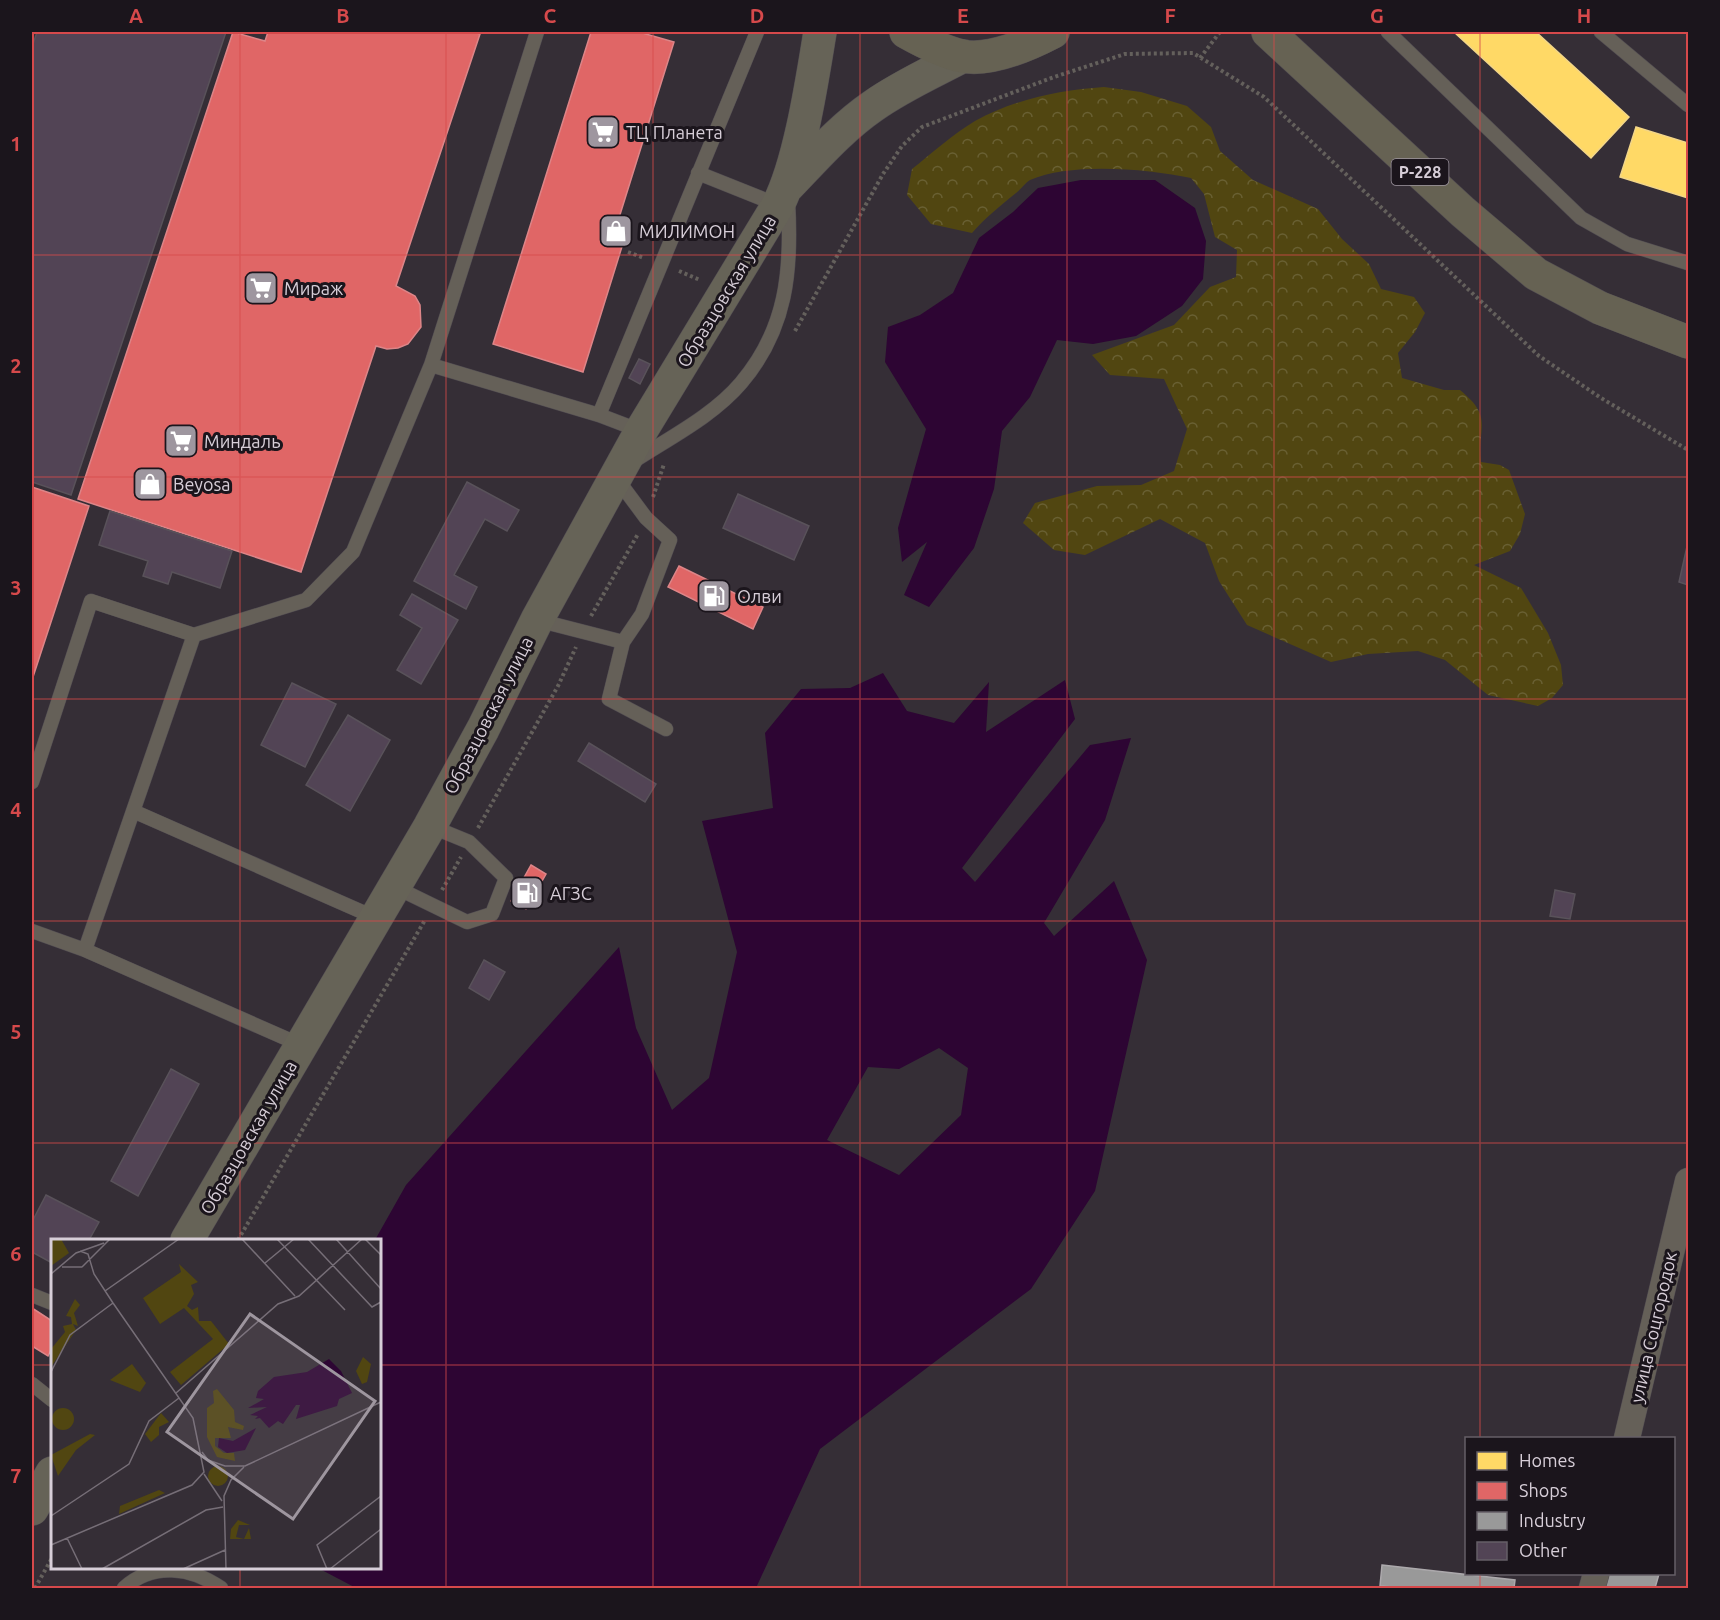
<svg xmlns="http://www.w3.org/2000/svg" width="1720" height="1620" viewBox="0 0 1720 1620" font-family="Ubuntu,sans-serif">
	<style>
		.forest { fill: url(#forest-crowns) }
		.water { fill: #2d0533; fill-rule: evenodd }
		.homes { fill: #ffd966; stroke: #f3d688; stroke-width: 1.5 }
		.shops { fill: #e06666; stroke: #dd8588; stroke-width: 1.5 }
		.industry { fill: #999; stroke: #aca9ac; stroke-width: 1.5 }
		.building { fill: #524455; stroke: #59525a; stroke-width: 1.5 }
		.lines { fill: none; stroke-linecap: round; stroke-linejoin: round }
		.service-casing { stroke: #514c52; stroke-width: 15 }
		.minor-casing { stroke: #514c52; stroke-width: 27 }
		.secondary-casing { stroke: #514c52; stroke-width: 34 }
		.primary-casing { stroke: #514c52; stroke-width: 34 }
		.path { stroke: #64605c; stroke-width: 4; stroke-dasharray: 3 3; stroke-linecap: butt }
		.service { stroke: #656058; stroke-width: 14 }
		.minor { stroke: #656058; stroke-width: 26 }
		.secondary { stroke: #666357; stroke-width: 33 }
		.primary { stroke: #666253; stroke-width: 33 }
		.grid { fill: none; stroke: #d6494b; stroke-width: 1.5; stroke-opacity: 0.55 }
		.labels { text-anchor: middle; dominant-baseline: central; stroke-width: 6; stroke-linejoin: round; paint-order: stroke }
		.shield { fill: #1b151c; stroke: #9f96a0; stroke-width: 1.5 }
		.shield-label { font-size: 16px; font-weight: bold; fill: #d7ced8 }
		.poi-label { font-size: 18px; fill: #d7ced8; stroke: #1b151c; text-anchor: start }
		.street-label { font-size: 18px; fill: #d7ced8; stroke: #1b151c }
		.inset-road { fill: none; stroke: #766e77; stroke-width: 1.5 }
		.view { fill: #9e969f; fill-opacity: 0.15; stroke: #9e969f; stroke-width: 3 }
		.inset-edge { fill: none; stroke: #d7ced8; stroke-width: 3 }
		.neatline { fill: none; stroke: #d6494b; stroke-width: 2 }
		.grid-label { font-size: 20px; text-anchor: middle; font-weight: bold; fill: #d6494b }
	</style>
	<defs>
		<pattern id="forest-crowns" width="20" height="18" patternUnits="userSpaceOnUse" patternTransform="scale(1.5)"><rect width="20" height="18" fill="#514611"/><path d="M2 6a3 3 0 1 1 6 0M12 15a3 3 0 1 1 6 0" fill="none" stroke="#696033"/></pattern>
	</defs>
	<rect width="100%" height="100%" fill="#352e36"/>
	<path class="forest" d="M1104,87L1141,92L1187,106L1211,127L1220,151L1253,180L1318,209L1342,239L1369,264L1381,289L1414,297L1425,313L1415,332L1398,353L1402,378L1444,390H1460C1494,418 1477,426 1481,462L1500,465L1509,470L1525,514L1520,534L1510,551L1474,565L1521,588L1548,633L1561,665L1563,685L1552,698L1538,706L1488,695L1445,660L1418,651L1368,654L1331,662L1247,625L1219,581L1205,543L1160,519L1085,555L1054,550L1023,523L1035,503L1097,486L1141,485L1174,471L1187,429L1164,379L1110,375L1092,355L1174,325L1210,287L1236,277L1237,250L1215,237L1204,194L1191,178C1148,169 1071,162 1030,180C1025,183 1021,189 1016,193C1000,206 986,217 972,233L931,224L907,195L912,169C932,153 953,134 975,121C1015,99 1060,90 1104,87Z"/>
	<path class="water" d="M1081,180H1155L1195,208L1206,241L1203,279L1182,306L1136,336L1093,344L1057,340L1030,397L1002,431L994,489L974,548L929,607L904,595L927,542L902,562L898,528L926,429L885,362L888,327L920,315L953,293L979,238L1013,212L1038,188Z
		M883,673L907,711L954,723L989,682L986,732L1065,680L1075,719L962,868L975,882L1090,745L1131,738L1105,820L1044,923L1054,936L1114,881L1147,960L1095,1191L1031,1289L820,1449L756,1588H356L318,1568H380V1240H375L406,1185L619,947L636,1028L672,1110L709,1078L737,952L702,821L773,808L765,733L801,689L850,688ZM939,1048L968,1068L961,1115L899,1175L827,1140L868,1067L899,1069Z"/>
	<path class="homes" d="M1454,32H1536L1629,117L1591,158Z
		M1636,127L1688,143V198L1620,177Z"/>
	<path class="shops" d="M233,32L265,41L268,32H472L480,34L396,286L415,296L420,305L421,327L408,344L398,348L387,349L376,346L301,572L78,499Z
		M591,32H639L674,42L618,221L629,224L583,372L493,344Z
		M32,487L89,506L32,680Z
		M679,566L763,607L753,629L668,587Z
		M531,865L546,874L526,909L511,901Z
		M32,1308L52,1321V1348L48,1356L32,1346Z"/>
	<path class="industry" d="M1382,1565L1515,1580L1514,1588H1405L1380,1586Z
		M1608,1574H1659L1655,1588H1605Z"/>
	<path class="building" d="M37,32H226L71,495L32,482V47Z
		M639,359L650,364L640,384L629,378Z
		M467,482L519,510L507,531L485,519L454,575L477,587L466,609L414,581Z
		M738,494L809,526L794,560L723,528Z
		M110,511L232,551L220,588L172,572L168,584L143,576L148,561L99,545Z
		M1688,542V585L1679,582Z
		M412,594L458,620L421,684L397,670L422,628L400,615Z
		M292,683L336,704L305,767L261,745Z
		M348,715L390,740L350,811L306,785Z
		M589,743L656,784L645,802L578,761Z
		M1555,890L1575,894L1570,919L1550,916Z
		M484,960L505,972L489,1000L469,988Z
		M171,1069L199,1084L138,1196L111,1181Z
		M46,1195L99,1222L89,1240H52V1263L32,1252V1222Z"/>
	<g class="lines">
		<g class="service-casing">
			<path id="service" d="M537,32L431,365L599,415L641,431
				M1388,32L1581,218L1627,244L1688,263
				M1601,32L1688,105
				M698,173L778,205
				M599,415L757,32
				M634,461C669,438 713,416 741,383C787,329 792,270 788,202
				M537,620L623,642L642,614L670,540L646,518L617,479
				M623,642L609,699L666,729
				M32,782L91,601L194,635
				M133,811L376,918
				M395,887L467,922L492,914L506,878L469,842L430,826
				M32,931L85,950
				M301,1045L85,950L194,635L306,600L353,552L431,365
				M32,1295L52,1303
				M32,1384L52,1400
				M124,1588C153,1562 191,1567 221,1588"/>
		</g>
		<g class="minor-casing">
			<path id="minor" d="M1627,1438L1688,1181
				M1592,1588L1596,1574"/>
		</g>
		<g class="secondary-casing">
			<path id="secondary" d="M788,186C815,158 841,128 873,106C901,86 933,72 963,56
				M187,1240L430,826L483,729L537,620L641,431L778,205C800,162 812,81 820,32
				M32,1509L52,1473"/>
		</g>
		<g class="primary-casing">
			<path id="primary" d="M906,32C922,41 944,52 962,56C989,62 1030,44 1053,32
				M1268,32L1463,212L1536,274L1600,308L1688,342"/>
		</g>
		<path class="path" d="M1200,58L1220,32
			M628,252L644,258
			M679,271L700,280
			M795,331L883,174L902,146L922,127L1054,77L1125,54L1193,53L1264,97L1539,356L1601,398L1688,450
			M653,497L664,464
			M591,616L638,534
			M478,828L558,686L576,647
			M442,890L461,857
			M238,1240L425,920
			M35,1588L52,1558"/>
		<use href="#service" class="service"/>
		<use href="#minor" class="minor"/>
		<use href="#secondary" class="secondary"/>
		<use href="#primary" class="primary"/>
	</g>
	<path class="grid" d="M240,32V1240M446,32V1588M653,32V1588M860,32V1588M1067,32V1588M1274,32V1588M1480,32V1438M32,255H1688M32,477H1688M32,699H1688M32,921H1688M32,1143H1688M32,1365H52M380,1365H1688M240,1568V1588M1480,1574V1588"/>
	<defs>
		<g id="supermarket-square" transform="scale(1.725)"><rect x="-9" y="-9" width="18" height="18" rx="4" fill="#9e969f" stroke="#1b151c"/><path d="M-6-5.5h2.5l.6 2H6L4.5 2H-2.5L-4.4-4H-6ZM-1.5 3.2a1.3 1.3 0 1 0 .1 0ZM3 3.2a1.3 1.3 0 1 0 .1 0Z" fill="#fff"/></g>
		<g id="shop-square" transform="scale(1.725)"><rect x="-9" y="-9" width="18" height="18" rx="4" fill="#9e969f" stroke="#1b151c"/><path d="M-5-2.5h2.3a2.7 3.5 0 0 1 5.4 0H5L5.5 6h-11ZM-1.5-2.5h3a1.5 2.3 0 0 0-3 0Z" fill="#fff"/></g>
		<g id="fuel-square" transform="scale(1.725)"><rect x="-9" y="-9" width="18" height="18" rx="4" fill="#9e969f" stroke="#1b151c"/><path d="M-5.5-6h7V0h2V4h1.3V-2.5L3-4.5l.8-.8L6-3V5H2.5V1h-1V6h-7ZM-4.2-4.7v3.2H.2V-4.7Z" fill="#fff"/></g>
	</defs>
	<g fill-rule="evenodd">
		<use href="#supermarket-square" x="603" y="132"/>
		<use href="#shop-square" x="616" y="231"/>
		<use href="#supermarket-square" x="261" y="288"/>
		<use href="#supermarket-square" x="181" y="441"/>
		<use href="#shop-square" x="150" y="484"/>
		<use href="#fuel-square" x="714" y="596"/>
		<use href="#fuel-square" x="527" y="893"/>
	</g>
	<g class="labels">
		<rect class="shield" x="1391.5" y="159" width="57" height="26" rx="4.5"/>
		<g class="shield-label">
			<text x="1420" y="172">Р-228</text>
		</g>
		<g class="poi-label">
			<text x="626" y="132">ТЦ Планета</text>
			<text x="639" y="231">МИЛИМОН</text>
			<text x="284" y="288">Мираж</text>
			<text x="204" y="441">Миндаль</text>
			<text x="173" y="484">Beyosa</text>
			<text x="737" y="596">Олви</text>
			<text x="550" y="893">АГЗС</text>
		</g>
		<g class="street-label">
			<text transform="translate(726 291) rotate(-59)">Образцовская улица</text>
			<text transform="translate(488 715) rotate(-63)">Образцовская улица</text>
			<text transform="translate(248 1137) rotate(-60)">Образцовская улица</text>
			<text transform="translate(1653 1327) rotate(-77)">улица Соцгородок</text>
		</g>
	</g>
	<g transform="translate(51 1239)">
		<rect width="330" height="330" fill="#352e36"/>
		<path d="M157 237a10 10 0 1 1 20 0a10 10 0 1 1-20 0ZM108,251L114,254L68,275L69,267Z" fill="#514611"/>
		<path d="M0,0H10L18,14L0,27ZM128,25L147,43L140,46L143,55L136,67L141,71L147,68L148,82H160L178,105L130,146L119,133L162,100L133,69L109,85L92,59L130,33ZM24,60L29,66L23,74L27,87L22,85L25,91L0,128V110L14,93L12,87L21,85L20,78L15,77ZM312,118L320,125L316,143L311,145L305,132ZM81,125L95,144L89,153L59,141ZM166,150L183,171L184,183L193,187L192,191L177,188L180,199H164V207L173,214H183L184,222L166,218L156,198V169L163,164L162,152ZM110,174L118,183L108,188V196L100,203L94,195ZM39,195L44,196L25,211L7,237L0,216ZM187,281L199,286H188L185,298L193,300L198,289L200,300H179L180,290Z" fill="#514611"/>
		<path d="M1 180a11 11 0 1 1 22 0a11 11 0 1 1-22 0Z" fill="#514611"/>
		<path d="M278,120L290,132L301,154L288,160L286,167L245,180L249,166H245L232,185L227,182L218,189L209,179L204,180L207,177L199,176L216,168L197,169L213,160L205,159L207,152L223,138L256,133ZM205,189L194,211L176,214L167,208L168,199L182,202Z" fill="#2d0533"/>
		<path class="inset-road" d="M191,0L244,57M226,0L294,71M257,0L321,68L330,63M285,0L330,50M314,0L330,16M214,24L243,0M11,28H31M31,28L59,0M0,35L25,14L53,4M54,52L128,0M0,133L19,96L62,64M125,154L227,65L248,57L311,0M151,213L157,221L174,227H194L330,163M153,235L171,262M0,277L78,225L98,182L128,159M16,299L31,330M0,306L141,246L153,233L142,179L62,64L43,35L37,15L29,12M51,330L155,271L172,268M132,330L174,311M175,330L173,257L180,241L193,228M276,330L266,306L330,257M279,330L330,290"/>
		<path class="view" d="M199,75L324,162L242,280L116,193Z"/>
		<rect width="330" height="330" class="inset-edge"/>
	</g>
	<rect width="1720" height="1620" fill="none" stroke="#1b151c" stroke-width="66"/>
	<rect x="1465" y="1437" width="210" height="138" fill="#1b151c" stroke="#665f67" stroke-width="1.5"/>
	<rect x="1477" y="1452" width="30" height="18" fill="#ffd966" stroke="#665f67" stroke-width="1.5"/>
	<text x="1519" y="1467" font-size="18" fill="#d7ced8">Homes</text>
	<rect x="1477" y="1482" width="30" height="18" fill="#e06666" stroke="#665f67" stroke-width="1.5"/>
	<text x="1519" y="1497" font-size="18" fill="#d7ced8">Shops</text>
	<rect x="1477" y="1512" width="30" height="18" fill="#999999" stroke="#665f67" stroke-width="1.5"/>
	<text x="1519" y="1527" font-size="18" fill="#d7ced8">Industry</text>
	<rect x="1477" y="1542" width="30" height="18" fill="#524455" stroke="#665f67" stroke-width="1.5"/>
	<text x="1519" y="1557" font-size="18" fill="#d7ced8">Other</text>
	<rect x="33" y="33" width="1654" height="1554" class="neatline"/>
	<g class="grid-label">
		<text x="136" y="23">A</text>
		<text x="343" y="23">B</text>
		<text x="550" y="23">C</text>
		<text x="757" y="23">D</text>
		<text x="963" y="23">E</text>
		<text x="1170" y="23">F</text>
		<text x="1377" y="23">G</text>
		<text x="1584" y="23">H</text>
		<text x="16" y="151">1</text>
		<text x="16" y="373">2</text>
		<text x="16" y="595">3</text>
		<text x="16" y="817">4</text>
		<text x="16" y="1039">5</text>
		<text x="16" y="1261">6</text>
		<text x="16" y="1483">7</text>
	</g>
</svg>
